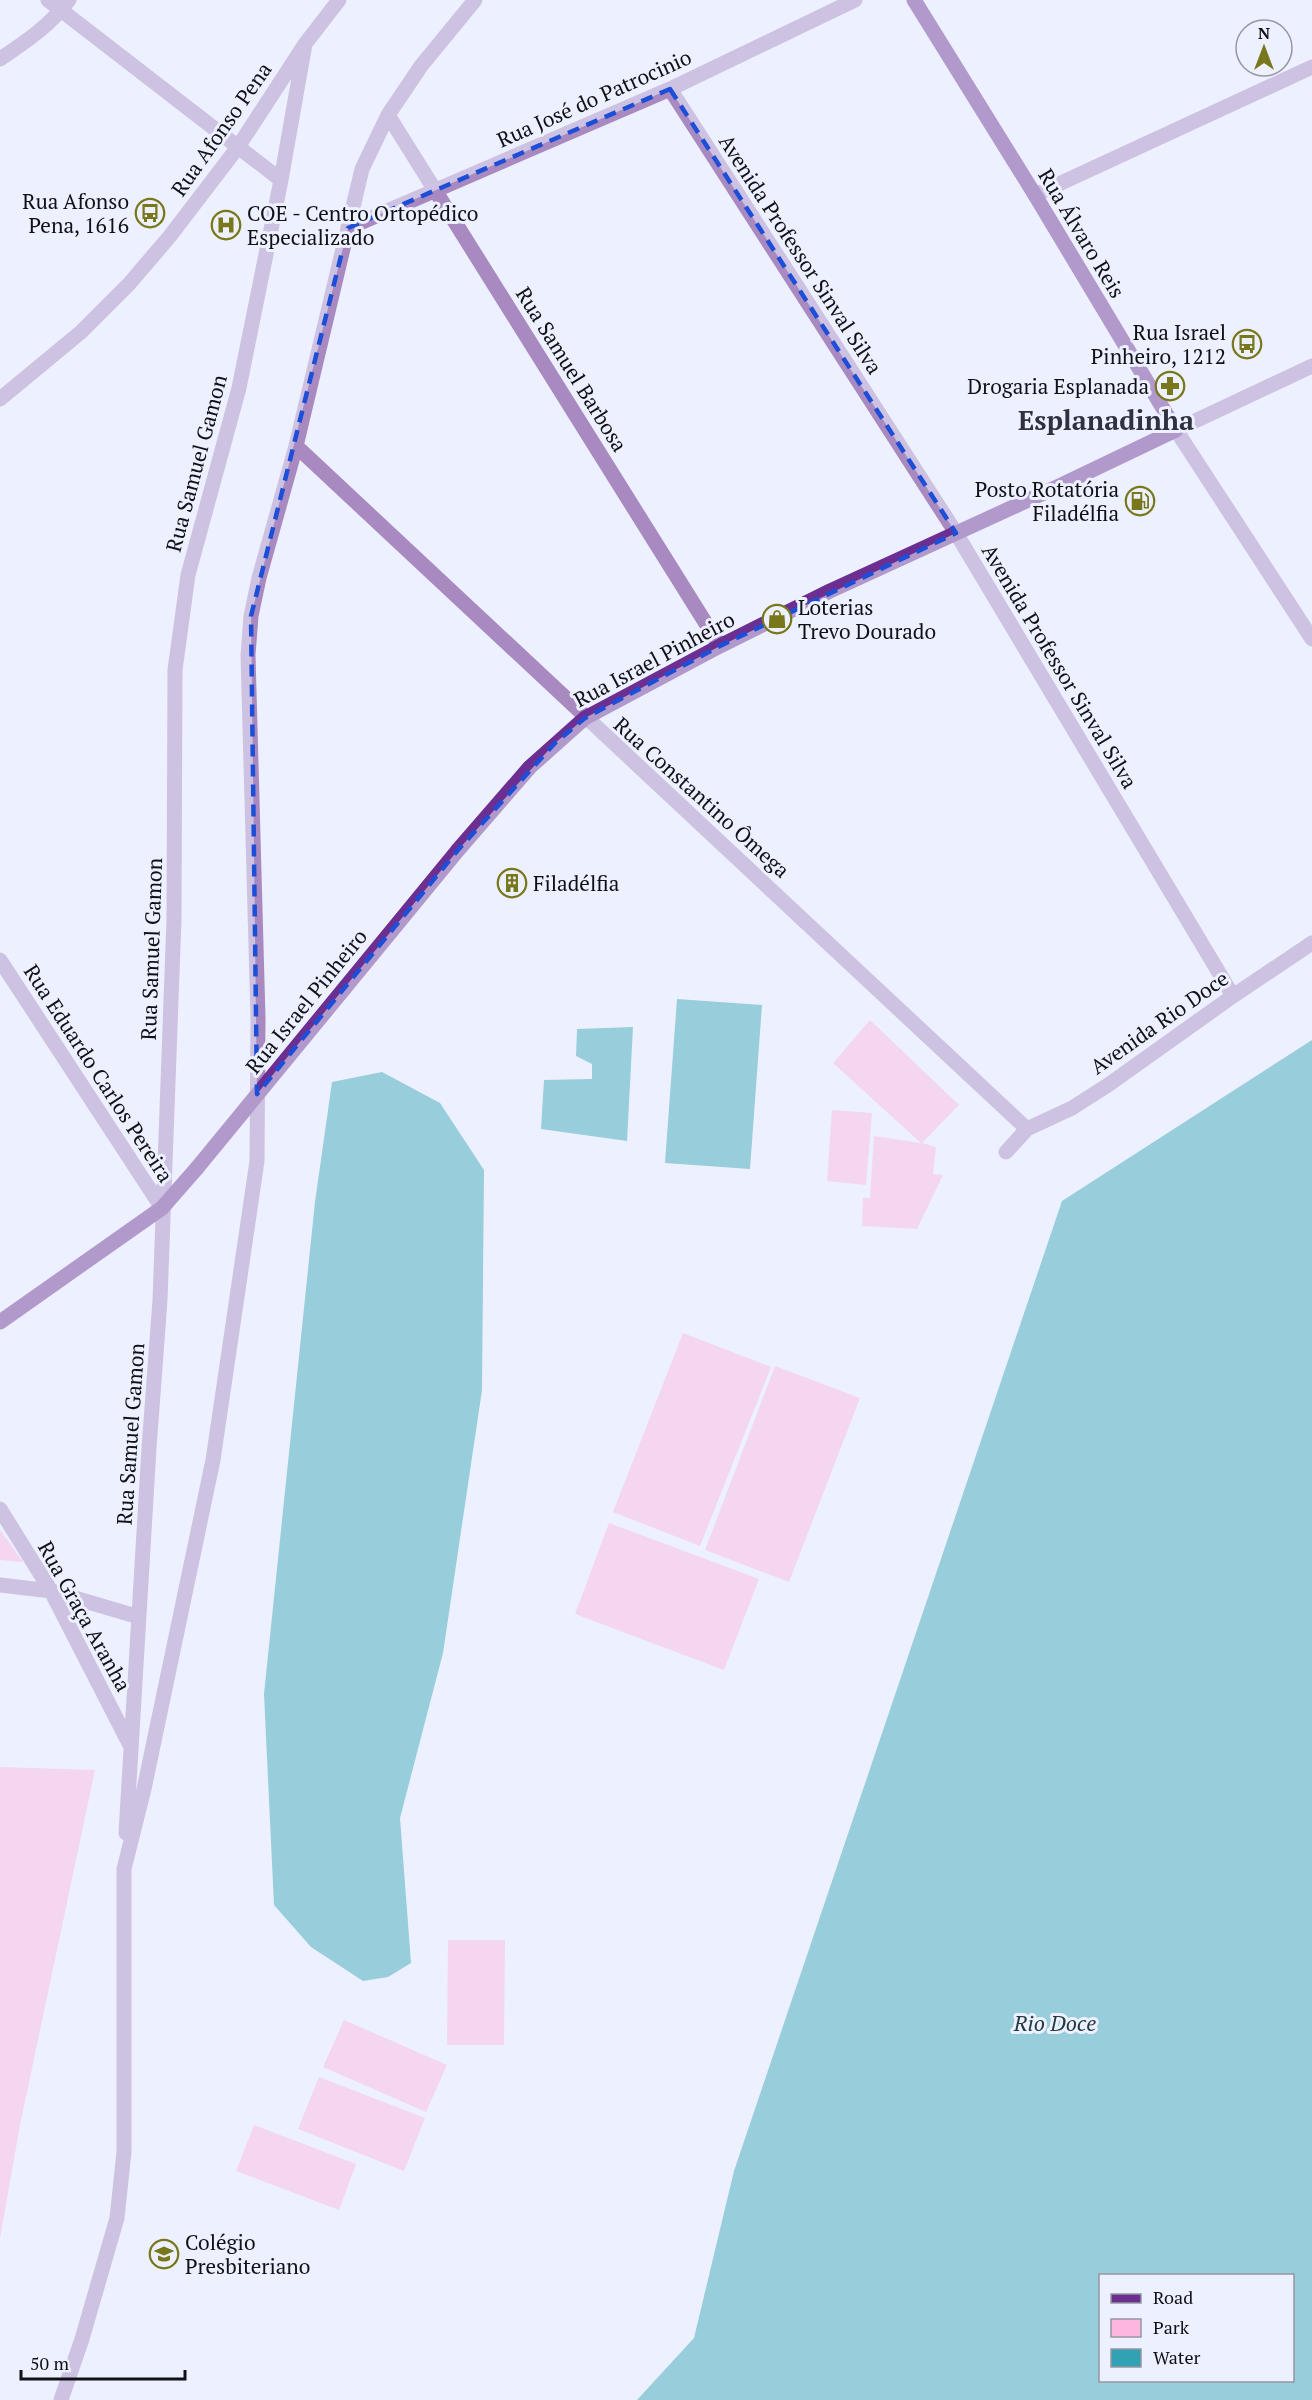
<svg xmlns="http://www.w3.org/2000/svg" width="1312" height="2400" viewBox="0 0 1312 2400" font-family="'PT Serif',serif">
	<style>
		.green { fill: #fdb6df }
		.water { fill: #31a2b3; fill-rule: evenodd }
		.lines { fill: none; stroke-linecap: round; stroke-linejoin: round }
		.minor { stroke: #a98ac0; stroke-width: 15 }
		.major { stroke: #6c2f91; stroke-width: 15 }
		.major-bridge { stroke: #6c2f91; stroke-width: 15 }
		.marked { fill: none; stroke: #1d4ed8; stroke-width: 4.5; stroke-dasharray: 12 8; stroke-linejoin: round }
		.labels { text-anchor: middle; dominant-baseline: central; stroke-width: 6; stroke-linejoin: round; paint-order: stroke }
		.street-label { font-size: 21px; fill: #101117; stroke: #edf0fe }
		.poi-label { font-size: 21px; fill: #101117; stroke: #edf0fe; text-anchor: end }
		.water-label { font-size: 22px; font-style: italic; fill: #233b3f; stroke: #edf0fe }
		.district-label { font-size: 27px; font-weight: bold; fill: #2f313e; stroke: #edf0fe }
	</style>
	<rect width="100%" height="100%" fill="#edf0fe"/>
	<path class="green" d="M870,1020L959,1105L922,1143L936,1147L933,1174L943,1175L917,1229L862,1226L863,1198H870L874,1136L921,1143L833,1063Z
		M832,1110L872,1113L866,1185L827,1181Z
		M683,1333L771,1367L700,1546L613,1512Z
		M775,1366L860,1398L789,1582L705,1550Z
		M609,1523L759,1579L724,1670L575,1614Z
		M0,1530L23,1562L0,1560Z
		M0,1767L95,1770L20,2125L0,2238Z
		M448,1940H505L504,2045H447Z
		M344,2020L447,2065L426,2112L323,2067Z
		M319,2077L425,2118L404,2171L298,2129Z
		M254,2125L356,2164L339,2210L236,2171Z"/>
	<path class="water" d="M677,999L762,1005L750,1169L665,1163Z
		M633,1027L627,1141L541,1129L544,1080L592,1079V1064L576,1056L577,1029Z
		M1312,1040V2400H637L694,2338L734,2171L1062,1201ZM1100,2276H1292V2380H1100Z
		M382,1072L440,1103L484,1170L482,1390L443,1653L400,1818L411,1963L388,1977L363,1981L311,1947L274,1905L264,1694L315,1202L332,1082Z"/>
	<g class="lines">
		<path class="minor" d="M48,0L281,180
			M0,59C24,43 52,24 69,0
			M670,89L956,533L1233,996
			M388,115L720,646
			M1035,195L1312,67
			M348,228L670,89L855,0
			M1312,366L1176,430L1312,639
			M0,399L81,332L129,284L170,236L238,147L305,44L339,0
			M296,446C538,675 785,900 1027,1129
			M0,960L162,1208
			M1006,1152L1027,1129L1072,1108L1108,1085L1233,996L1312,943
			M0,1509L51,1591L130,1745
			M0,1585L51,1591L139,1617
			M126,1833L149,1448L160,1300L174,919L175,670L188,575L239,388L281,180L305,44
			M61,2400L82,2339L117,2218L124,2152V1869L144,1789L213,1460L257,1161L258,1018L248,655L251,616L259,578L296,446L362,169L388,115L421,66L475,0"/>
		<path class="major" d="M458,850L530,767L585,718L720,646L830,591L1059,486L1176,430L1035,195L914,0
			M0,1322L162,1208L197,1168"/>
		<path class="major-bridge" d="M197,1168L458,850"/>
	</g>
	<path d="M0 0H1312V2400H0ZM670,89L956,533L720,646L585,718L555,743L458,850L257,1094L251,616L348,228Z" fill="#edf0fe" fill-opacity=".55" fill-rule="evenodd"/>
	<path class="marked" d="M670,89L956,533L720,646L585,718L555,743L458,850L257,1094L251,616L348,228Z"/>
	<defs>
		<g id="bus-ring" transform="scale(1.5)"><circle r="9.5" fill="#edf0fe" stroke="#78771c" stroke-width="1.5"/><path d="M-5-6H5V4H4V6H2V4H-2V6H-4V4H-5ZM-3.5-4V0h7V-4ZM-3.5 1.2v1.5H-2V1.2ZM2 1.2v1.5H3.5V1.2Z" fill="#78771c"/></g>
		<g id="hospital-ring" transform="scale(1.5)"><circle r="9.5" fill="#edf0fe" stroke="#78771c" stroke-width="1.5"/><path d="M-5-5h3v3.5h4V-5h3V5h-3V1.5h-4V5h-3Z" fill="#78771c"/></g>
		<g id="pharmacy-ring" transform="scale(1.5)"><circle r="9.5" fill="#edf0fe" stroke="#78771c" stroke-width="1.5"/><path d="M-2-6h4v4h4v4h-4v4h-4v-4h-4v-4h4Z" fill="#78771c"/></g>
		<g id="fuel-ring" transform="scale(1.5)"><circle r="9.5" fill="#edf0fe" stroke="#78771c" stroke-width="1.5"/><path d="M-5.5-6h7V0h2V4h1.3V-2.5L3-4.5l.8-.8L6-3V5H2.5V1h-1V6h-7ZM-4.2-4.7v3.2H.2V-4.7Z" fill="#78771c"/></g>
		<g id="shop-ring" transform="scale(1.5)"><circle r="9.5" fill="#edf0fe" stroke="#78771c" stroke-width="1.5"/><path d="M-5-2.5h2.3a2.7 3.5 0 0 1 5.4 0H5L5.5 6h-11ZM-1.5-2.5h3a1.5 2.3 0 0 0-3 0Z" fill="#78771c"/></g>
		<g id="building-ring" transform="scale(1.5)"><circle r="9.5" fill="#edf0fe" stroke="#78771c" stroke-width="1.5"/><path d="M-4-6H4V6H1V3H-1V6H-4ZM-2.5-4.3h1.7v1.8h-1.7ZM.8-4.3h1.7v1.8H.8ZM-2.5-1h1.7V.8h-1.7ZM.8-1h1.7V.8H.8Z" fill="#78771c"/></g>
		<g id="school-ring" transform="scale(1.5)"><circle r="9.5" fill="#edf0fe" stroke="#78771c" stroke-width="1.5"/><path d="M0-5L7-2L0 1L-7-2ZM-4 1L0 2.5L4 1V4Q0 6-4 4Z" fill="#78771c"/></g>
	</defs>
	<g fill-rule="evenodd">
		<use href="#bus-ring" x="150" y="213"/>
		<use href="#hospital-ring" x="226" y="225"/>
		<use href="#bus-ring" x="1247" y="344"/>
		<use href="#pharmacy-ring" x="1170" y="386"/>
		<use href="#fuel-ring" x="1140" y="501"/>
		<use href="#shop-ring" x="777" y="619"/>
		<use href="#building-ring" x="512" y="883"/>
		<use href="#school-ring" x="164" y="2254"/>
	</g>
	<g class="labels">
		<g class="street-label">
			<text transform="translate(594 98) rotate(-24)">Rua José do Patrocinio</text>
			<text transform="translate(221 129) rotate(-55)">Rua Afonso Pena</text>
			<text transform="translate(1082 233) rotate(59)">Rua Álvaro Reis</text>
			<text transform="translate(801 254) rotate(57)">Avenida Professor Sinval Silva</text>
			<text transform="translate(572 369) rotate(58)">Rua Samuel Barbosa</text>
			<text transform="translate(196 463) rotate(-75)">Rua Samuel Gamon</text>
			<text transform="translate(654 659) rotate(-28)">Rua Israel Pinheiro</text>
			<text transform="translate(1060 666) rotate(59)">Avenida Professor Sinval Silva</text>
			<text transform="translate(702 797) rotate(42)">Rua Constantino Ômega</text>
			<text transform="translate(151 949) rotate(-88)">Rua Samuel Gamon</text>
			<text transform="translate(306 1001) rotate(-51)">Rua Israel Pinheiro</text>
			<text transform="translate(1159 1022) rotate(-35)">Avenida Rio Doce</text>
			<text transform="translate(99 1073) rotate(57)">Rua Eduardo Carlos Pereira</text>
			<text transform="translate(130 1434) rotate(-86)">Rua Samuel Gamon</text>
			<text transform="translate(85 1616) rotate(61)">Rua Graça Aranha</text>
		</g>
		<g class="poi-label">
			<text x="129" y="201">Rua Afonso<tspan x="129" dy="24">Pena, 1616</tspan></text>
			<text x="247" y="213" text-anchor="start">COE - Centro Ortopédico<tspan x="247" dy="24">Especializado</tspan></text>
			<text x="1226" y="332">Rua Israel<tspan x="1226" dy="24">Pinheiro, 1212</tspan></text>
			<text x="1149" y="386">Drogaria Esplanada</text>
			<text x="1119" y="489">Posto Rotatória<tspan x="1119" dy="24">Filadélfia</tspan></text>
			<text x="798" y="607" text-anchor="start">Loterias<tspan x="798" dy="24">Trevo Dourado</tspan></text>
			<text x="533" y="883" text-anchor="start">Filadélfia</text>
			<text x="185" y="2242" text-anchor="start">Colégio<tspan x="185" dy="24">Presbiteriano</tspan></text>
		</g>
		<g class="water-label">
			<text x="1055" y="2022">Rio Doce</text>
		</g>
		<g class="district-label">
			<text x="1106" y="420">Esplanadinha</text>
		</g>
	</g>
	<rect x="1099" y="2274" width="195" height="108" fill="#edf0fe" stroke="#9597a2" stroke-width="1.5"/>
	<rect x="1111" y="2294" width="30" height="9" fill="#6c2f91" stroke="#9597a2" stroke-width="1.5"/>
	<text x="1153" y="2304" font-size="18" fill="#101117">Road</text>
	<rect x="1111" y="2319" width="30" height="18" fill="#fdb6df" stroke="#9597a2" stroke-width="1.5"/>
	<text x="1153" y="2334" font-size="18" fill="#101117">Park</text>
	<rect x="1111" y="2349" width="30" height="18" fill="#31a2b3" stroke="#9597a2" stroke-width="1.5"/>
	<text x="1153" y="2364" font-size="18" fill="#101117">Water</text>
	<g transform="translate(1264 48)"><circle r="28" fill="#edf0fe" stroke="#9597a2" stroke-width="1.5"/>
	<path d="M0-4.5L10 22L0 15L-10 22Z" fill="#78771c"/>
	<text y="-9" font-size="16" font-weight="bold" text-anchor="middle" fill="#101117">N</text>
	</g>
	<path d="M21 2370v9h164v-9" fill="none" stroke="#101117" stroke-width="3"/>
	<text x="30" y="2370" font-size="18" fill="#101117" stroke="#edf0fe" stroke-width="4.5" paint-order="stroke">50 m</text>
</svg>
